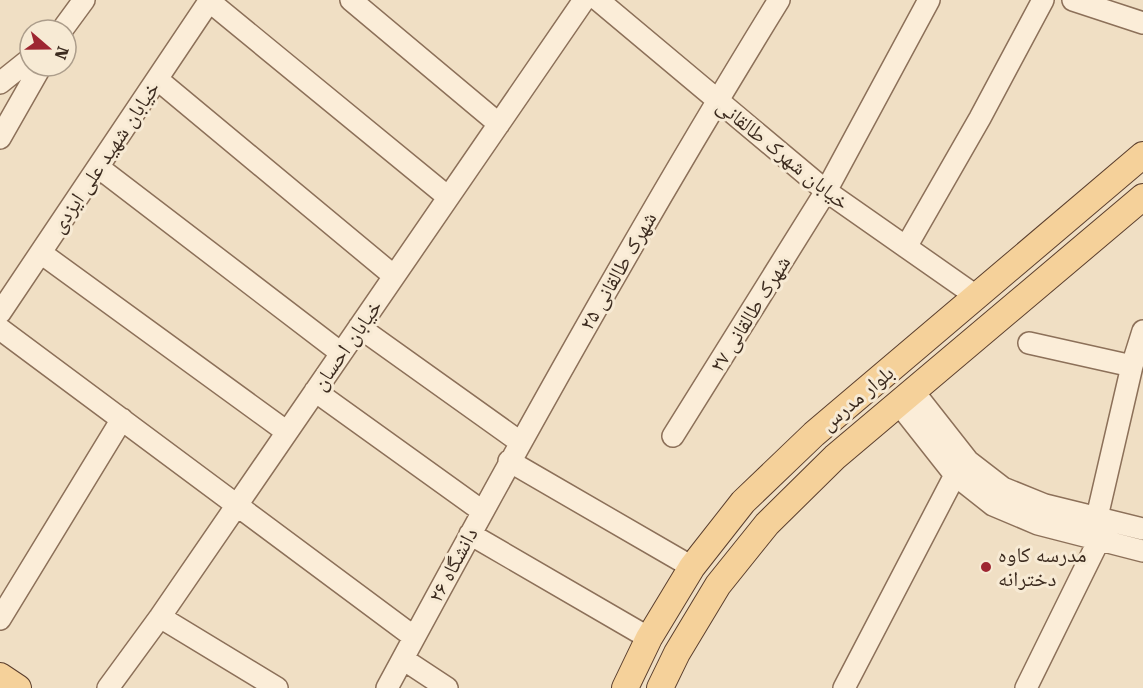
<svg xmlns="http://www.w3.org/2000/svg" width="1143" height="688" viewBox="0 0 1143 688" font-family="'Roboto Serif','Noto Naskh Arabic',serif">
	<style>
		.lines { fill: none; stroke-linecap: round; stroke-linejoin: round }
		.minor-casing { stroke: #8c7059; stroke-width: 24 }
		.major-casing { stroke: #5a3e2d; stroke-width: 28 }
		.minor { stroke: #fbedd8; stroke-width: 21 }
		.major { stroke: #f5d19a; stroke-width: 26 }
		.poi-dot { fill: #9e2631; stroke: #f7ead4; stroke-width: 2 }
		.labels { text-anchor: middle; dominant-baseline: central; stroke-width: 6; stroke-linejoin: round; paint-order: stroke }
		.street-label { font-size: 21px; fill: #3b2a1e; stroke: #f7ead4 }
		.poi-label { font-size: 21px; fill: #3b2a1e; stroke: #f7ead4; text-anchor: start }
	</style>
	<rect width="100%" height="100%" fill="#f0dfc4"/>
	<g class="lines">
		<g class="minor-casing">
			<path id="minor" d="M351,0L499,124
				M598,0L826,191L976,296
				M1073,0L1143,23
				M209,1L448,197
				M62,30L84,0
				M157,79L394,276
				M0,83L30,59
				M0,138L41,66
				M98,167L341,353
				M906,247L980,118L1043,0
				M41,253L287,432
				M0,313L210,0
				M359,327L520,442
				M0,329L414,637
				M1029,343L1132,366
				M315,391L482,511
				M913,391L968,461L1003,488L1045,505L1143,529
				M899,404L955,475L993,505L1038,524L1143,551
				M673,436L826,191L929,0
				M509,461L692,567
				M470,534L649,638
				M160,617L277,688
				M0,619L122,419
				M403,659L447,688
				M108,688L160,617L584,0
				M387,688C512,456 640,225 779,0
				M844,688L955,475
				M1026,688L1099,540L1097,517L1132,366L1143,331"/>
		</g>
		<g class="major-casing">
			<path id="major" d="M0,676L18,688
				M625,688L649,638L692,567L743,502L814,434L1143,155
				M660,688L677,653L718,585L767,524L835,457L1143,197"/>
		</g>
		<use href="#minor" class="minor"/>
		<use href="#major" class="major"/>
	</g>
	<circle class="poi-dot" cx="986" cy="567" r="6"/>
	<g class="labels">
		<g class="street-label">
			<text transform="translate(783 154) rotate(39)">خیابان شهرک طالقانی</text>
			<text transform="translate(105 157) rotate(-56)">خیابان شهید علی ایزدی</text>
			<text transform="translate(618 271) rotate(-60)">شهرک طالقانی ۲۵</text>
			<text transform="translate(750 314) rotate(-58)">شهرک طالقانی ۲۷</text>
			<text transform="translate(347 345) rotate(-55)">خیابان احسان</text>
			<text transform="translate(857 398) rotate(-40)">بلوار مدرس</text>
			<text transform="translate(453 565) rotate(-62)">دانشگاه ۲۶</text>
		</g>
		<g class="poi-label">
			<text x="998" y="555">مدرسه کاوه<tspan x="998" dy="24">دخترانه</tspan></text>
		</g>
	</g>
	<g transform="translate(48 48) rotate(110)"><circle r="28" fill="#f7ead4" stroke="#ac9d8b" stroke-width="1.5"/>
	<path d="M0-4.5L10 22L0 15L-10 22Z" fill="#9e2631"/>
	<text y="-9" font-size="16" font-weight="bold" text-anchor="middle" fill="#3b2a1e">N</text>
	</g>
</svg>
